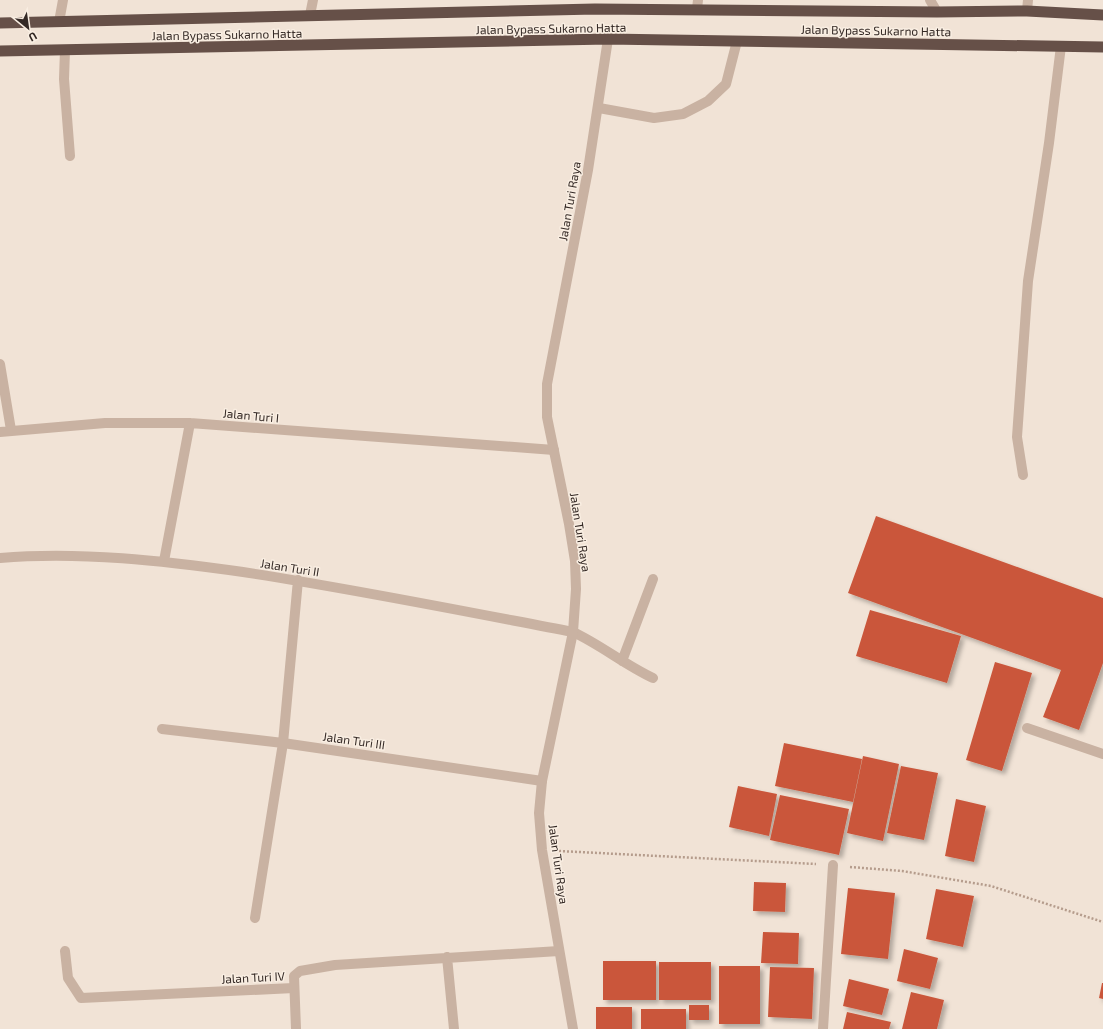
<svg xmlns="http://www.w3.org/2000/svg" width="1103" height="1029" viewBox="0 0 1103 1029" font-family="'Exo 2',sans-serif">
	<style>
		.building { fill: #ca573b; filter: url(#shadow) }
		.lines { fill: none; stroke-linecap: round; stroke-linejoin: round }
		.path { stroke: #b59c8c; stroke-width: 2.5; stroke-dasharray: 2 2; stroke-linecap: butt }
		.service { stroke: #c9b2a2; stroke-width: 10 }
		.minor { stroke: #c9b2a2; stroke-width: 10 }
		.tertiary { stroke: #c9b2a2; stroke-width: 10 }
		.trunk { stroke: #665048; stroke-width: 11 }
		.labels { text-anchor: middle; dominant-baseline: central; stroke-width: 3; stroke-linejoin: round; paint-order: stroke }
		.street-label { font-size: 12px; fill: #342925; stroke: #f9eee2 }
	</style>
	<defs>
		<filter id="shadow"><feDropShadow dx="3.5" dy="3.5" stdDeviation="2" flood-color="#0004"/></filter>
	</defs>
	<rect width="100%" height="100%" fill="#f1e3d6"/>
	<path class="building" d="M876,516L1103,598V663L1079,730L1043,717L1061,670L848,593Z
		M870,610L961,636L947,683L856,656Z
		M995,662L1032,673L1002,771L966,760Z
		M784,743L862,759L853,802L775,786Z
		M863,756L899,764L883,841L847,833Z
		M901,766L938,773L924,840L887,833Z
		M738,786L777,794L769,836L729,827Z
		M780,795L849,809L839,855L770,840Z
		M956,799L986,806L974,862L945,856Z
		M754,882L786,883L785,912L753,911Z
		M848,888L895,893L888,959L841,954Z
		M936,889L974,896L963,947L926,939Z
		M763,932L799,933L798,964L761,963Z
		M904,949L938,958L930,989L897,981Z
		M603,961H656V1000H603Z
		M659,962H711V1000H659Z
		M719,966H760V1024H719Z
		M770,967L814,968L812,1019L768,1017Z
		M849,979L889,989L882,1015L843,1006Z
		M1102,983H1103V999L1099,998Z
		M911,992L944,1000L937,1029H902Z
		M689,1005H709V1020H689Z
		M596,1007H632V1029H596Z
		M641,1009H686V1029H641Z
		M847,1012L891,1022L889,1029H843Z"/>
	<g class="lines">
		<path class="path" d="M559,851L816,864
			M850,867L902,871L991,886L1103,922"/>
		<path class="service" d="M930,0L937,12
			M697,9L698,0
			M310,15L313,0
			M59,22L63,0
			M65,50L64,79L70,156
			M599,108L654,118L683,114L708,101L726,84L737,41
			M1023,475L1017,437L1028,281L1049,143L1061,46
			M573,632C601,645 625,665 653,678
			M622,661L653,579
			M1027,728L1103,754"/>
		<path class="minor" d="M1027,11L1028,0
			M0,364L11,430
			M0,432L105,423H190L554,450
			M0,558C80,551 165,561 243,572C354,589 463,611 573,632
			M164,561L190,423
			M162,729L283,743L542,781
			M255,918L283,743L298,580
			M65,951L68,978L81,998L294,988
			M447,957L454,1029
			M296,1029L294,976L300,971L335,965L559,951
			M823,1029L833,865"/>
		<path class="tertiary" d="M573,1029L542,850L539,813L542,781L573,632L576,589L575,561L569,524L547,417V384L588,170L608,39"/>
		<path class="trunk" d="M0,23L595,9L937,12L1027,11L1103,15
			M0,51L608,39L1103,47"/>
	</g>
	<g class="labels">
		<g class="street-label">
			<text transform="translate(551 28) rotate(-1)">Jalan Bypass Sukarno Hatta</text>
			<text transform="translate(876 30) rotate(1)">Jalan Bypass Sukarno Hatta</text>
			<text transform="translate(227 34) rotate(-1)">Jalan Bypass Sukarno Hatta</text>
			<text transform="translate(569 201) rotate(-80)">Jalan Turi Raya</text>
			<text transform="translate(251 415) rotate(5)">Jalan Turi I</text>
			<text transform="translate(581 532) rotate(81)">Jalan Turi Raya</text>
			<text transform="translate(290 567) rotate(9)">Jalan Turi II</text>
			<text transform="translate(354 740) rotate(8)">Jalan Turi III</text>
			<text transform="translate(559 864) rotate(82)">Jalan Turi Raya</text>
			<text transform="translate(253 977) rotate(-3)">Jalan Turi IV</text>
		</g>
	</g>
	<g transform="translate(28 28) rotate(151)" stroke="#f9eee2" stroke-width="3" paint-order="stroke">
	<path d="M0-3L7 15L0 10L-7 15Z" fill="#342925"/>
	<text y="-6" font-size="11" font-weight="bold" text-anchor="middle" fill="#342925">U</text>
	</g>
</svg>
